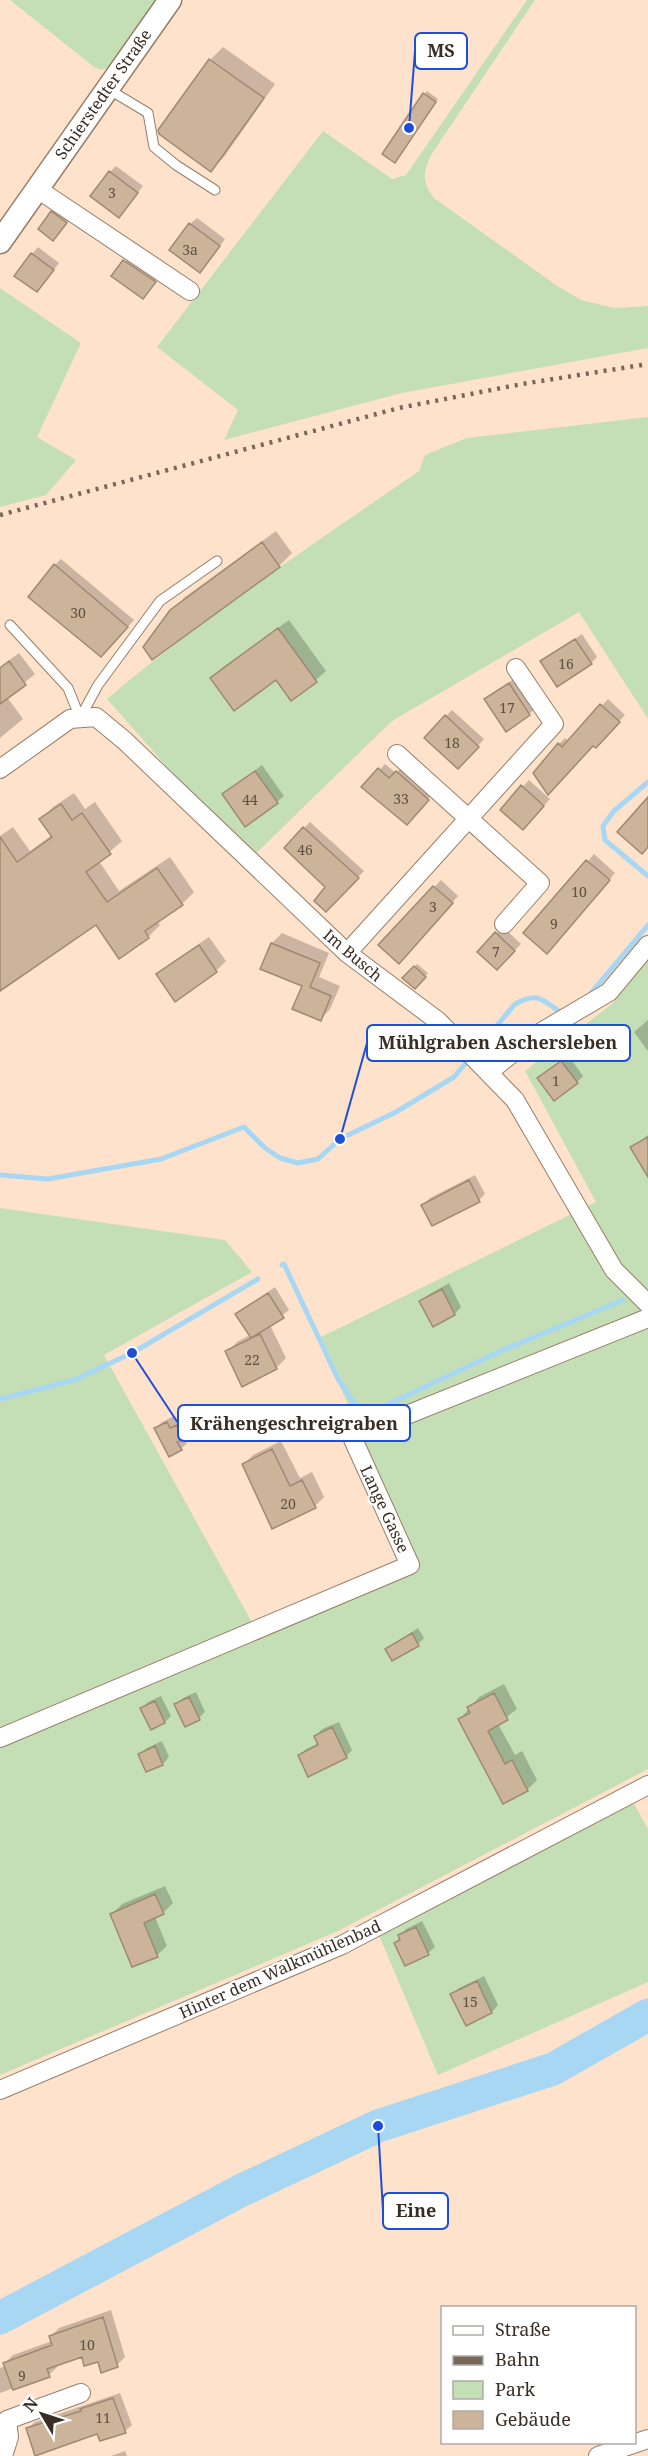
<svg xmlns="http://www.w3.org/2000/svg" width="648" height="2456" viewBox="0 0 648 2456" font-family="'Noto Serif',serif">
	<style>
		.green { fill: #c4dfb6 }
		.shadow { fill: #0003 }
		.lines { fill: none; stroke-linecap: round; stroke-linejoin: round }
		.stream { stroke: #a8d7f3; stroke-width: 5 }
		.river { stroke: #a8d7f3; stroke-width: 33 }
		.building { fill: #ccb49b; stroke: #9f8971; stroke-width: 1.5 }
		.service-casing { stroke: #977e68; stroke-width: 11 }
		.minor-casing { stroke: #977e68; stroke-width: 20 }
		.tertiary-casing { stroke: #977e68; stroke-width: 25 }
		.service { stroke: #fff; stroke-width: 9 }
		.minor { stroke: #fff; stroke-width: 18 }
		.tertiary { stroke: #fff; stroke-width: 22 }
		.rail { stroke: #78685a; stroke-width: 4.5; stroke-dasharray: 3 6; stroke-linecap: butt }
		.labels { text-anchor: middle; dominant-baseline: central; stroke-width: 4.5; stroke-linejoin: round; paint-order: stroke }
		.number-label { font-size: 14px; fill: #5e5042 }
		.street-label { font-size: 16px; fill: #392e25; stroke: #fff }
		.leader { fill: none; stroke: #1d4ed8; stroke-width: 2 }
		.callout-dot { fill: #1d4ed8; stroke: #fff; stroke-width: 2 }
		.callout { fill: #fff; stroke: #1d4ed8; stroke-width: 2 }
		.callout-label { font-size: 18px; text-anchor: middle; font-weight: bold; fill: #392e25 }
	</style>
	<rect width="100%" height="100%" fill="#fee2cb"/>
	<path class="green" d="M10,0H159L114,65L101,70L94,67Z
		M527,0H535L431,155C423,172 422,183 434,198L556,285L581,300L614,308L648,306V348L402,393L224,440L238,410L157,347L323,131L392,179L406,175Z
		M0,288L81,343L37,437L76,460L46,495L0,507Z
		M648,417V719L579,612L392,721L249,860L107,699C205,616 313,544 419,471L425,455L467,438Z
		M648,960V1769L338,1931L0,2075V1208L225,1240L252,1272L104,1355L259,1635L418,1566L319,1338L596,1202L525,1071L613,1003Z
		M629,1795L648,1829V1982L438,2075L376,1928Z"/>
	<path class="shadow" d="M223,47L275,84L224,157L211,170L159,130L210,60Z
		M427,91L438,99L398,158L424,94Z
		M116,166L143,186L119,216L110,172Z
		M58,206L72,216L60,232L52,212Z
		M197,218L225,239L206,264L190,224Z
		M38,247L59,263L43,284L32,254Z
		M131,254L161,274L149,290L114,275Z
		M276,531L292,553L279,566L171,611L185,597Z
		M61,559L134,620L108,649L55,565Z
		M289,620L326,671L316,680L212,678L222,668Z
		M582,634L597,657L591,663L542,661Z
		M19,653L35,674L7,697L23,719L0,738V667Z
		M516,677L536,708L529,714L486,700Z
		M608,699L625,715L602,740L593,744L548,793L559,744L565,738L569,741Z
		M452,710L484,739L465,761L446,716Z
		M385,764L396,773L403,766L433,793L412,817L364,787Z
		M262,765L284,796L277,802L224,795Z
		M529,780L550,799L529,822L502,810Z
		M74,793L85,809L95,802L122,841L99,861L119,891L170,857L194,892L182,904L157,921L160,925L148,937L96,923L0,989V836L13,827L30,851L52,835L41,819L53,807Z
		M310,822L364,871L326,910L328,887L304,828Z
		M594,854L615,873L553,946L526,933Z
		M441,880L458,896L405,956L380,945Z
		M503,927L521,944L497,968L479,951Z
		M282,933L329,953L319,977L340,986L330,1009L321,1019L304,985L262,968L272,943Z
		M209,937L226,961L216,971L158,975L168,965Z
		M417,964L428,973L415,987L404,978Z
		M648,1020V1050H647L634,1032Z
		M568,1055L583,1076L577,1082L539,1078Z
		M648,1135V1174L632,1147Z
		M475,1175L485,1194L479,1200L423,1205L430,1198Z
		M449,1283L461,1307L455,1314L434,1325L421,1301L428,1295Z
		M275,1287L289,1310L270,1325L286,1358L276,1368L227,1352L237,1342L250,1335L237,1314Z
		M174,1416L177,1423L184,1419L190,1431L184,1436L187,1443L181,1449L156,1428L162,1422Z
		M281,1441L300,1478L312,1472L324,1497L315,1506L244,1464L253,1455Z
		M418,1628L424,1638L418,1644L387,1649Z
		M504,1684L517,1709L498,1724L515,1755L522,1751L537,1780L527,1790L504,1802L460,1719L479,1697Z
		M196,1692L205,1712L199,1718L176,1705L183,1698Z
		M161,1696L171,1716L165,1722L142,1708L148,1702Z
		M339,1722L352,1750L346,1757L300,1755L306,1749L319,1743L316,1736L322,1729Z
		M162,1741L169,1757L163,1764L147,1771L140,1754L147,1748Z
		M165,1886L173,1903L163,1913L155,1917L167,1946L157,1955L112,1914L122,1904Z
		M422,1921L435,1947L428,1953L405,1964L395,1943L406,1929Z
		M484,1976L498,2005L492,2012L467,2024L452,1994L459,1988Z
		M111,2310L125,2357L117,2365L83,2355L56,2364L57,2367L49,2375L0,2393V2368L6,2366L5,2363L13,2355L52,2341L51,2336L59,2328Z
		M120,2393L132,2425L125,2431L28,2428L35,2422Z
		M125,2451L127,2456H111Z"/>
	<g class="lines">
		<path class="stream" d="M648,782L614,811L603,826L605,840L648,876
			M591,993L648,925
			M0,1175L48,1179L161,1159L244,1127L265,1148L280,1158L298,1163L318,1159L340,1139L396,1112L454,1077L515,1004C539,991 542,1000 563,1014
			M282,1265L284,1264L338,1379L360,1412L376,1410L503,1350L623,1300
			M0,1399L74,1380L132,1353L258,1279"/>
		<path class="river" d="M0,2318L240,2191L378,2126L553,2069L648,2015"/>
	</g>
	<path class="building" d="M209,59L264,98L211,172L159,134L158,130Z
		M423,93L436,102L395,163L382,154Z
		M109,171L138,193L119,218L90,196Z
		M51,211L67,223L53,241L38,229Z
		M189,223L220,246L200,273L169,250Z
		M31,253L54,270L37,292L14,276Z
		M123,260L156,282L143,299L111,276Z
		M262,542L280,567L152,660L143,647L170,610Z
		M54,564L128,627L101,657L28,597Z
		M278,628L317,682L291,701L276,680L234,711L210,678Z
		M575,639L592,664L557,687L540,661Z
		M9,661L26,685L0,704V668Z
		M509,683L530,715L506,732L484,699Z
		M600,704L620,722L596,748L593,746L548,795L533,773L558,743L562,747Z
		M445,715L479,747L458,769L424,738Z
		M378,768L389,778L396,771L429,800L407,825L361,787Z
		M255,771L278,803L245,827L222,794Z
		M521,785L544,806L523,830L500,810Z
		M648,797V847L642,854L617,832Z
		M61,804L72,820L82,813L111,854L86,872L107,902L157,868L183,905L145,931L149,938L119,959L96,925L0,991V837L17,862L52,837L39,819Z
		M303,827L359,878L326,912L314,901L325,887L284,848Z
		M586,860L610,880L547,954L523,933Z
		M433,886L453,903L399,964L378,945Z
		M495,932L515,951L497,970L477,952Z
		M271,943L320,963L310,987L331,996L321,1021L292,1009L302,986L260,969Z
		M199,945L217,972L175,1002L156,974Z
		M414,966L426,977L415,989L402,978Z
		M561,1061L578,1083L554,1101L537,1078Z
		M648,1137V1177L630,1147Z
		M469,1180L480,1202L432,1226L421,1205Z
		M442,1289L455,1315L433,1327L419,1301Z
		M268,1293L284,1318L251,1338L235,1314Z
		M260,1334L277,1369L242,1387L225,1351Z
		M167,1422L170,1428L177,1425L184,1439L177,1442L182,1450L169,1457L154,1428Z
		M272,1449L290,1486L302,1480L316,1508L272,1529L242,1464Z
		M412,1633L419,1646L392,1661L385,1649Z
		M494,1693L508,1720L488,1731L505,1764L512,1760L528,1791L503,1804L458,1719L470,1713L467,1707Z
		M189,1697L200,1720L185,1727L174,1704Z
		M155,1701L165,1723L151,1730L140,1708Z
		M332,1727L347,1758L308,1777L298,1755L318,1745L314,1736Z
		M155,1746L163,1765L146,1772L138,1754Z
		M155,1894L164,1914L144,1923L158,1957L132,1967L110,1914Z
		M416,1927L429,1955L405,1966L394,1943L400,1940L398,1935Z
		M477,1981L492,2013L466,2026L450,1994Z
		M103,2317L118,2367L101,2373L98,2362L84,2366L82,2357L47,2369L50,2377L13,2390L3,2363L52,2345L49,2336Z
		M113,2398L126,2433L100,2441L97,2434L35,2456L26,2428L81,2411L80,2409Z"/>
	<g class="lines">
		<g class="service-casing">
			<path id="service" d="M108,89L148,113L154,147L176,165L215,190
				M10,625L68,688L80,718
				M80,718L98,685L160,601L217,561"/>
		</g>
		<g class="minor-casing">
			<path id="minor" d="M36,188L190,291
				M397,754L540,883L504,924
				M0,769L70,719L96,717L125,741L347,953L438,1021L515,1100L614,1270L648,1304
				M347,953L554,724L516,668
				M489,1072L531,1038L609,992L648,945
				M0,1738L410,1565L352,1437L648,1318
				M0,2090L342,1945L648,1785
				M3,2456L9,2437L7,2420L81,2393
				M598,2456L648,2439"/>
		</g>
		<g class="tertiary-casing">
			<path id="tertiary" d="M0,242L170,0"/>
		</g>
		<use href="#service" class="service"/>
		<use href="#minor" class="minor"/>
		<use href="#tertiary" class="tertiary"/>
		<path class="rail" d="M0,515L399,408L522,384L648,364"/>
	</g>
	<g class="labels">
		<g class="number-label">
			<text x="112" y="192">3</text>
			<text x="190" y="249">3a</text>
			<text x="78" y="612">30</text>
			<text x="566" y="663">16</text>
			<text x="507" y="707">17</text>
			<text x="452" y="742">18</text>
			<text x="401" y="798">33</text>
			<text x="250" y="799">44</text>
			<text x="305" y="849">46</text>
			<text x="579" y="891">10</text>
			<text x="433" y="906">3</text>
			<text x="554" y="923">9</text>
			<text x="496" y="951">7</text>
			<text x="556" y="1080">1</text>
			<text x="252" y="1359">22</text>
			<text x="288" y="1503">20</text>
			<text x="470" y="2001">15</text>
			<text x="87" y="2344">10</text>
			<text x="22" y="2375">9</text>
			<text x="103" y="2417">11</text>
		</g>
		<g class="street-label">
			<text transform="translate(103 94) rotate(-55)">Schierstedter Straße</text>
			<text transform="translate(353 955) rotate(40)">Im Busch</text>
			<text transform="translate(385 1509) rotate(65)">Lange Gasse</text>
			<text transform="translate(280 1969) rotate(-24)">Hinter dem Walkmühlenbad</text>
		</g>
	</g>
	<path class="leader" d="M409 128L415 51M340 1139L367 1043M132 1353L178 1423M378 2126L383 2211"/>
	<g class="callout-dot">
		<circle cx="409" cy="128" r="6"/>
		<circle cx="340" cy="1139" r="6"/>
		<circle cx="132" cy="1353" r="6"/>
		<circle cx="378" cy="2126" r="6"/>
	</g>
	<g class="callout">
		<rect x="415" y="33" width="52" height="36" rx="6"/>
		<rect x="367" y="1025" width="263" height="36" rx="6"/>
		<rect x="178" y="1405" width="232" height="36" rx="6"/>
		<rect x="383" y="2193" width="65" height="36" rx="6"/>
	</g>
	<g class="callout-label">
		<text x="441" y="57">MS</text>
		<text x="498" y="1049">Mühlgraben Aschersleben</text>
		<text x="294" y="1430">Krähengeschreigraben</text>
		<text x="416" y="2217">Eine</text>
	</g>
	<rect x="441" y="2306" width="195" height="138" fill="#ffffff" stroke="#b0aba8" stroke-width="1.5"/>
	<rect x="453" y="2326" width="30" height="9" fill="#ffffff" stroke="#b0aba8" stroke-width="1.5"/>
	<text x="495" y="2336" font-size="18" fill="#392e25">Straße</text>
	<rect x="453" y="2356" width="30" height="9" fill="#78685a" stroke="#b0aba8" stroke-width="1.5"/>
	<text x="495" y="2366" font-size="18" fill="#392e25">Bahn</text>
	<rect x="453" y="2381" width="30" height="18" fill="#c4dfb6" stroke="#b0aba8" stroke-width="1.5"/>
	<text x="495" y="2396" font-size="18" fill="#392e25">Park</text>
	<rect x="453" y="2411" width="30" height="18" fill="#ccb49b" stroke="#b0aba8" stroke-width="1.5"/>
	<text x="495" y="2426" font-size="18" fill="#392e25">Gebäude</text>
	<g transform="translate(42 2414) rotate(309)" stroke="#ffffff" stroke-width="4.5" paint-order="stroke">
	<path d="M0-4.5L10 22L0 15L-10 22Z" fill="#392e25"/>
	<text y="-9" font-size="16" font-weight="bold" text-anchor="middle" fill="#392e25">N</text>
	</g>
</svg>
